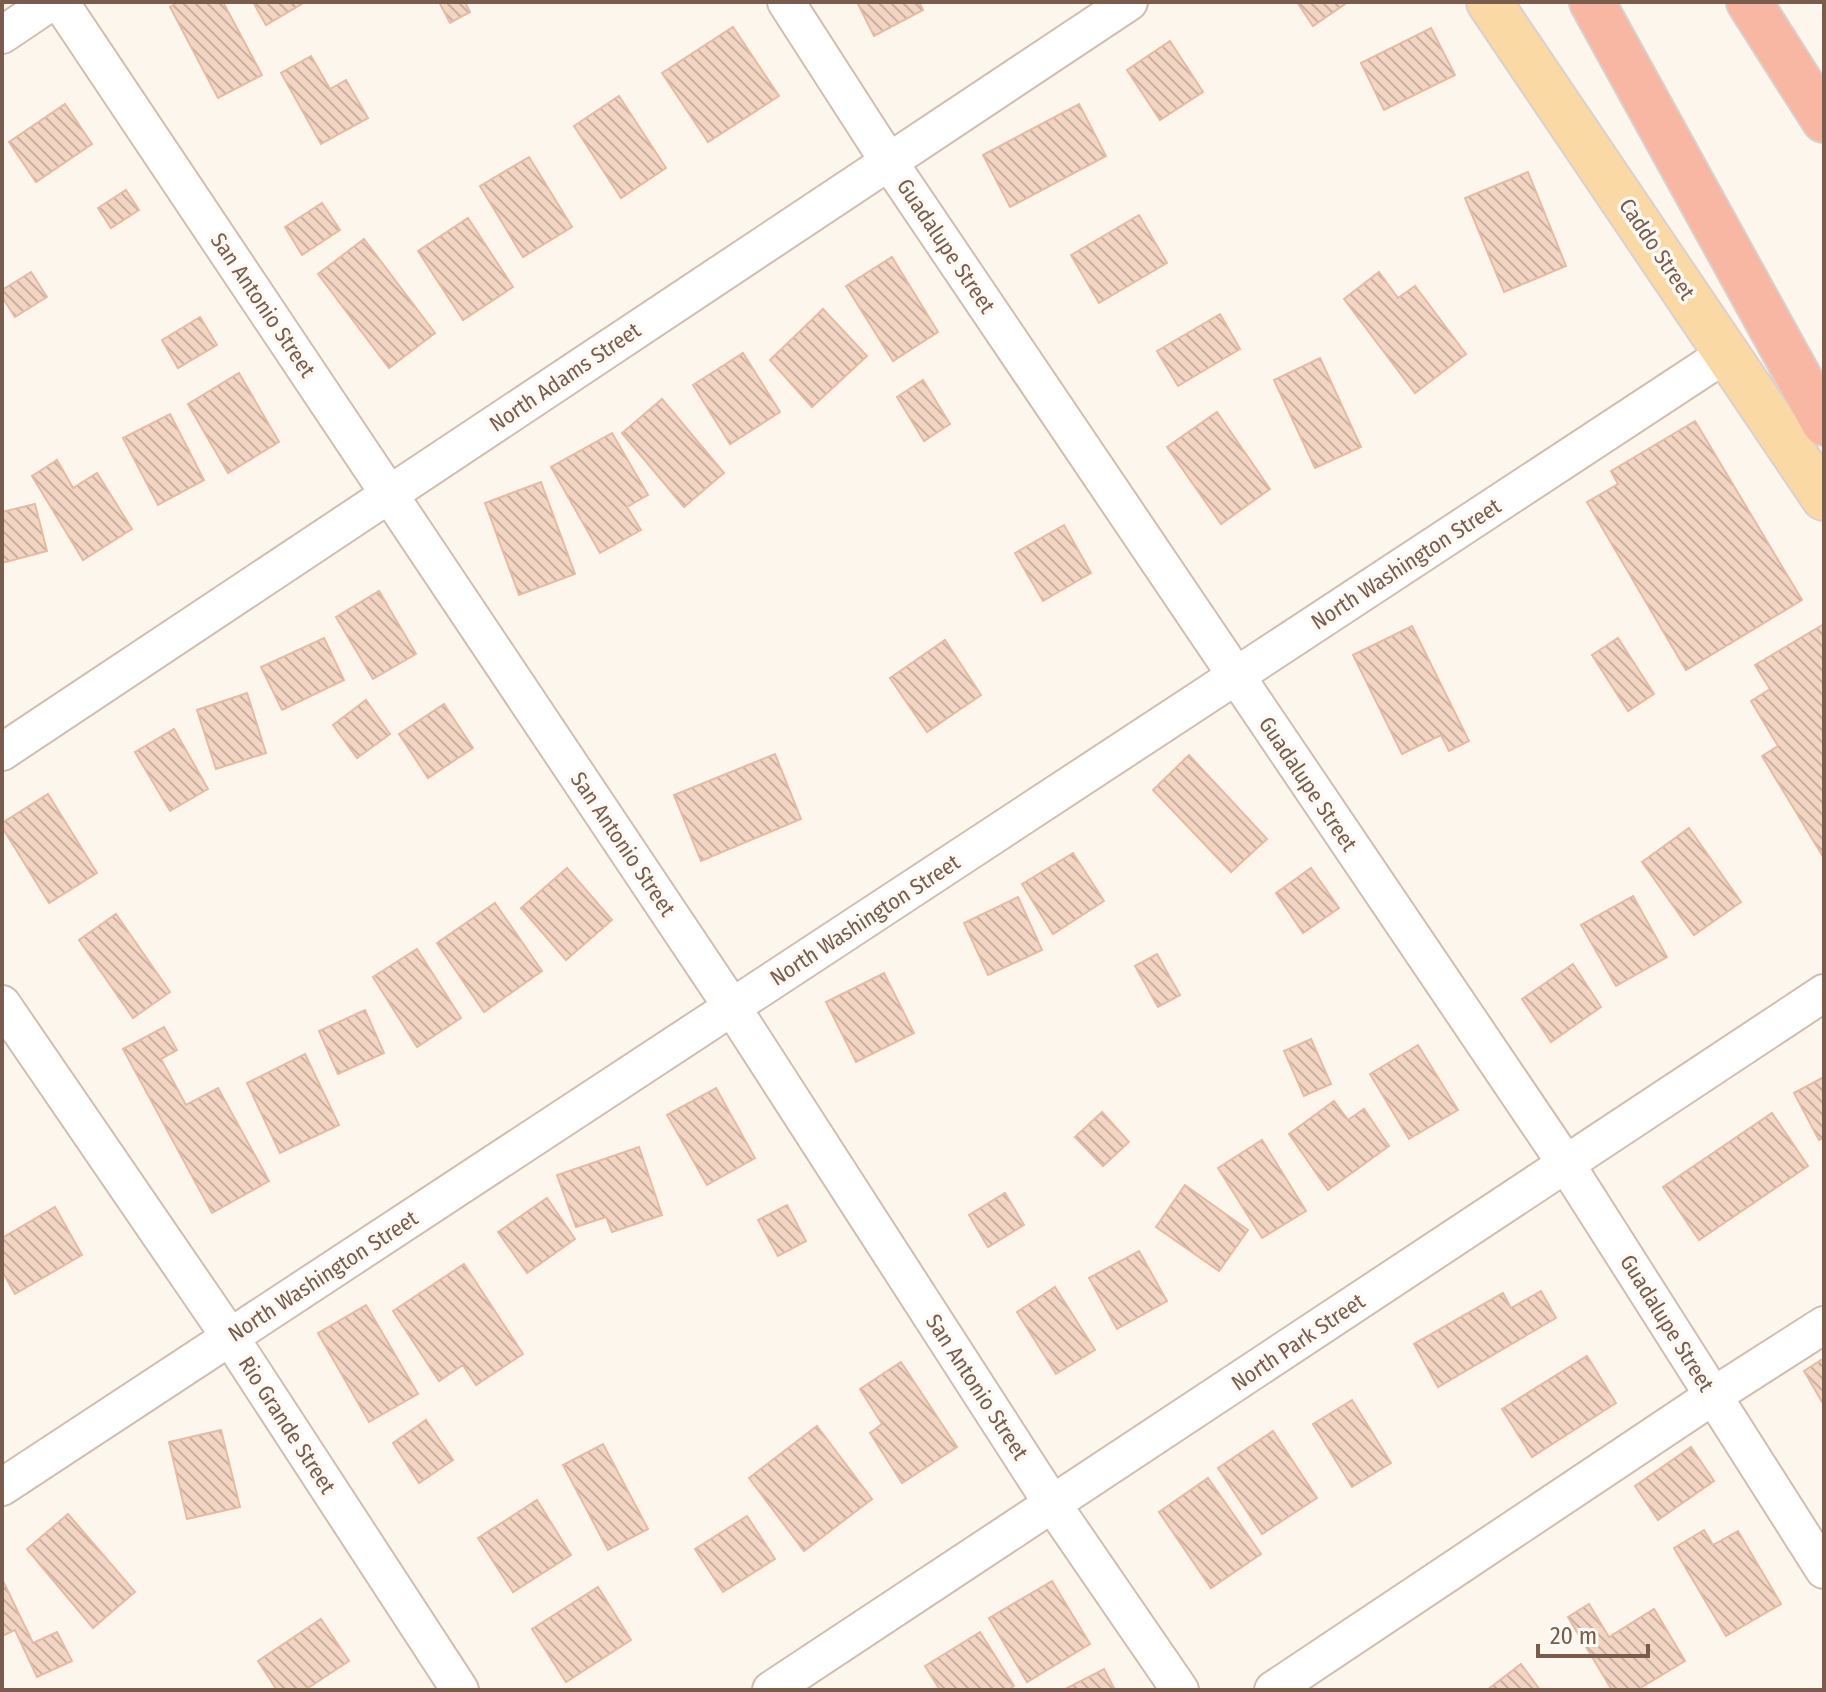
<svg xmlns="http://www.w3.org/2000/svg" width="1826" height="1692" viewBox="0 0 1826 1692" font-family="'Fira Sans Condensed',sans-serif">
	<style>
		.building { fill: url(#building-back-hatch); stroke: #e6bba3; stroke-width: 2 }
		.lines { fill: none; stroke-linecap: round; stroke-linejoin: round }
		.minor-casing { stroke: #d1beb0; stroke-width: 40 }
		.major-casing { stroke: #dad1cd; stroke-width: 48 }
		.highway-casing { stroke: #dad1cd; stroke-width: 48 }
		.minor { stroke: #fff; stroke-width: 36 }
		.major { stroke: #fbd9a5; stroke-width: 44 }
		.highway { stroke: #f7b7a3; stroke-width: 44 }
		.labels { text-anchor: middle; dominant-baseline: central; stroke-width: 7; stroke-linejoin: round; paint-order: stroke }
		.street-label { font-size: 22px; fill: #7a5c4d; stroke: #fffaf3 }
	</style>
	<defs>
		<pattern id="building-back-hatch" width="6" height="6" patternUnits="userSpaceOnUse" patternTransform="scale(2)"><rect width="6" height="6" fill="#f3d5c3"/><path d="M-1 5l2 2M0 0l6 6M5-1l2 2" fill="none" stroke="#cab0a1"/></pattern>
	</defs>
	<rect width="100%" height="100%" fill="#fdf6ec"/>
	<path class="building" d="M179,2H223L262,75L218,98L170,7Z
		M253,2H305L266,25Z
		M439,2H465L470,12L450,23Z
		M857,2H919L923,10L874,36Z
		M1297,2H1348L1313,26Z
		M733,27L779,96L708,142L662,73Z
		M1431,28L1455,75L1384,110L1361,63Z
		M1170,41L1203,92L1160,120L1127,70Z
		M311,56L330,89L346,80L368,118L321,144L281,73Z
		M619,96L666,168L621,198L574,126Z
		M65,104L92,144L36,182L9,142Z
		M1079,104L1106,156L1010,207L983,155Z
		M529,157L572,227L523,257L480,186Z
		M1528,172L1566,266L1504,292L1465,198Z
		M126,190L139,210L111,228L98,208Z
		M322,203L340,230L302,255L285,227Z
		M1139,215L1167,263L1099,303L1071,255Z
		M468,218L513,287L463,320L418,251Z
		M364,239L435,333L389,368L318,274Z
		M892,257L938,332L893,361L846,286Z
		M31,272L47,297L15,317L2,297V290Z
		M1379,272L1398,298L1415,286L1466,354L1415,393L1344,299Z
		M823,309L867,356L812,407L770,360Z
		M1220,314L1240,349L1178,386L1157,351Z
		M200,317L217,345L178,368L162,340Z
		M743,353L780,412L730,444L693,385Z
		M1320,358L1361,447L1315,468L1274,380Z
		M239,373L279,442L228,473L188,404Z
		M923,380L950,424L924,441L897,397Z
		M662,399L724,473L684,507L622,433Z
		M1217,412L1270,489L1221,524L1167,447Z
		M170,414L204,480L158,505L123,438Z
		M1695,421L1802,600L1686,670L1587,502L1618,484L1611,471Z
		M612,433L648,495L627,507L641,530L600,553L551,467Z
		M57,460L73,488L97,473L132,529L83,560L32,476Z
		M541,482L575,574L519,595L485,503Z
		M35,504L47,551L2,563V512Z
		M1064,525L1091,573L1043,601L1015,553Z
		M379,591L416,654L373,679L336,617Z
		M1824,624V854L1822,855L1762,756L1778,746L1751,701L1770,689L1755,665Z
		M1412,626L1469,741L1449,751L1441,735L1402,754L1353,655Z
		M324,638L344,680L282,710L261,667Z
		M1618,638L1654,694L1628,711L1592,655Z
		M945,640L981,695L927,732L890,678Z
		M247,693L266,753L216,769L197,710Z
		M366,700L390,734L357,758L333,725Z
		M444,704L473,748L428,778L399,734Z
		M174,729L208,789L170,811L135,752Z
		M775,754L801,819L701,861L674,795Z
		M1189,755L1267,839L1231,872L1153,790Z
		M48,794L97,873L49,903L2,827V823Z
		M1689,828L1741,902L1694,935L1642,862Z
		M1073,853L1104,901L1053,934L1022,884Z
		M567,868L612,920L566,960L521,908Z
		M1311,868L1339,908L1303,933L1276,893Z
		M1633,896L1667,957L1616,986L1581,925Z
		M1018,897L1042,950L988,975L964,923Z
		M495,903L542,971L484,1012L437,943Z
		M116,914L170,992L133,1018L79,940Z
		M417,949L461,1018L417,1047L373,977Z
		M1157,954L1180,995L1158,1007L1135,966Z
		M1573,964L1601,1007L1551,1042L1522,999Z
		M884,973L914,1033L856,1062L826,1002Z
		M365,1010L384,1053L338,1074L319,1031Z
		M164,1027L177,1050L161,1059L186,1105L218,1088L269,1181L212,1213L123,1049Z
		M1311,1039L1331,1084L1304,1096L1284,1051Z
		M1418,1045L1458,1110L1409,1139L1370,1074Z
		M305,1054L339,1125L280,1153L247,1083Z
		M1824,1077V1138L1819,1140L1794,1093Z
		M716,1088L755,1158L707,1185L667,1115Z
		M1334,1101L1348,1120L1364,1109L1389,1146L1328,1190L1289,1134Z
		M1102,1112L1129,1142L1103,1166L1075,1137Z
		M1772,1113L1808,1166L1699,1240L1663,1187Z
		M1262,1140L1306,1211L1262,1238L1218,1168Z
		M639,1147L662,1215L612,1232L606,1217L576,1227L557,1175Z
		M1185,1185L1248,1230L1219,1271L1156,1227Z
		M1005,1193L1024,1225L988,1247L969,1215Z
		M547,1198L575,1239L527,1273L498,1232Z
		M787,1205L806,1241L778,1256L758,1220Z
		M55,1207L82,1255L15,1294L2,1271V1238Z
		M1139,1251L1167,1301L1117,1329L1089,1278Z
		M464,1264L523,1354L476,1385L463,1365L439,1381L393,1311Z
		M1055,1287L1095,1350L1056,1374L1017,1312Z
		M1541,1291L1556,1318L1438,1387L1414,1344L1503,1293L1511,1308Z
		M366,1305L418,1394L369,1422L318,1333Z
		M1587,1356L1616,1403L1532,1457L1502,1409Z
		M1824,1358V1405L1804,1371Z
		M901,1362L957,1447L902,1483L870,1433L882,1424L860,1389Z
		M1352,1400L1391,1463L1352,1487L1313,1424Z
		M426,1420L453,1460L419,1483L393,1443Z
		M817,1426L872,1499L804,1551L749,1478Z
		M221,1430L240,1507L187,1519L169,1442Z
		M1273,1431L1317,1498L1262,1534L1218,1468Z
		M603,1444L648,1529L608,1550L563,1465Z
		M1691,1447L1714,1481L1658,1520L1635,1486Z
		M1208,1478L1261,1554L1211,1588L1159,1512Z
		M537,1500L571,1555L513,1592L478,1538Z
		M68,1514L135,1592L93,1628L27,1549Z
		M747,1516L775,1559L723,1592L695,1549Z
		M1704,1530L1713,1545L1738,1531L1781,1604L1726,1636L1674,1548Z
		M2,1579L33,1643L57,1632L72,1661L37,1677L15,1630L2,1636Z
		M1052,1581L1090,1644L1027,1682L989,1618Z
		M598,1587L631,1640L566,1682L532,1629Z
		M1589,1604L1609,1637L1654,1609L1685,1661L1637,1690H1612L1568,1617Z
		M321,1619L349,1661L305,1690H277L258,1661Z
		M980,1632L1014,1686L1008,1690H940L925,1666Z
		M1521,1664L1540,1690H1487Z
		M1104,1669L1115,1690H1069L1067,1688Z"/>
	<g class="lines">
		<g class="minor-casing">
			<path id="minor" d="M60,2L732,1007L1053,1505L1180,1690
				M786,2L889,162L1566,1164L1824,1570
				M2,35L51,2
				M2,752L1129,2
				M2,1004L230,1337L460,1690
				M2,1487L1727,353
				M771,1690L1824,993
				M1273,1690L1713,1396L1824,1325"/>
		</g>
		<g class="major-casing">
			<path id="major" d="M1489,2L1824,498"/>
		</g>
		<g class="highway-casing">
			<path id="highway" d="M1592,2L1824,423
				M1749,2L1824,120"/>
		</g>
		<use href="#minor" class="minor"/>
		<use href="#major" class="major"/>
		<use href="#highway" class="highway"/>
	</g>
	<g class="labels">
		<g class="street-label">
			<text transform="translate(946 246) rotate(56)">Guadalupe Street</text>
			<text transform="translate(1657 249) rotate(56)">Caddo Street</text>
			<text transform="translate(263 305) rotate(56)">San Antonio Street</text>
			<text transform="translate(565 377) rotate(-34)">North Adams Street</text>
			<text transform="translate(1406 564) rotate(-33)">North Washington Street</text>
			<text transform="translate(1308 784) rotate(56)">Guadalupe Street</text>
			<text transform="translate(623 844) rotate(56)">San Antonio Street</text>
			<text transform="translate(865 920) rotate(-33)">North Washington Street</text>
			<text transform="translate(323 1276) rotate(-33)">North Washington Street</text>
			<text transform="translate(1667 1323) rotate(58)">Guadalupe Street</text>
			<text transform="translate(1298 1342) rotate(-34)">North Park Street</text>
			<text transform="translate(977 1387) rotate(57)">San Antonio Street</text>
			<text transform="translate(287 1425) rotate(57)">Rio Grande Street</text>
		</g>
	</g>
	<rect width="1826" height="1692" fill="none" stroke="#7a5c4d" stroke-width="8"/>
	<path d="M1538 1644v12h110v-12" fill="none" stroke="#7a5c4d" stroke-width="4"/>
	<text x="1550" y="1644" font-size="24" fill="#7a5c4d" stroke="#fffaf3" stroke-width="6" paint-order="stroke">20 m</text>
</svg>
